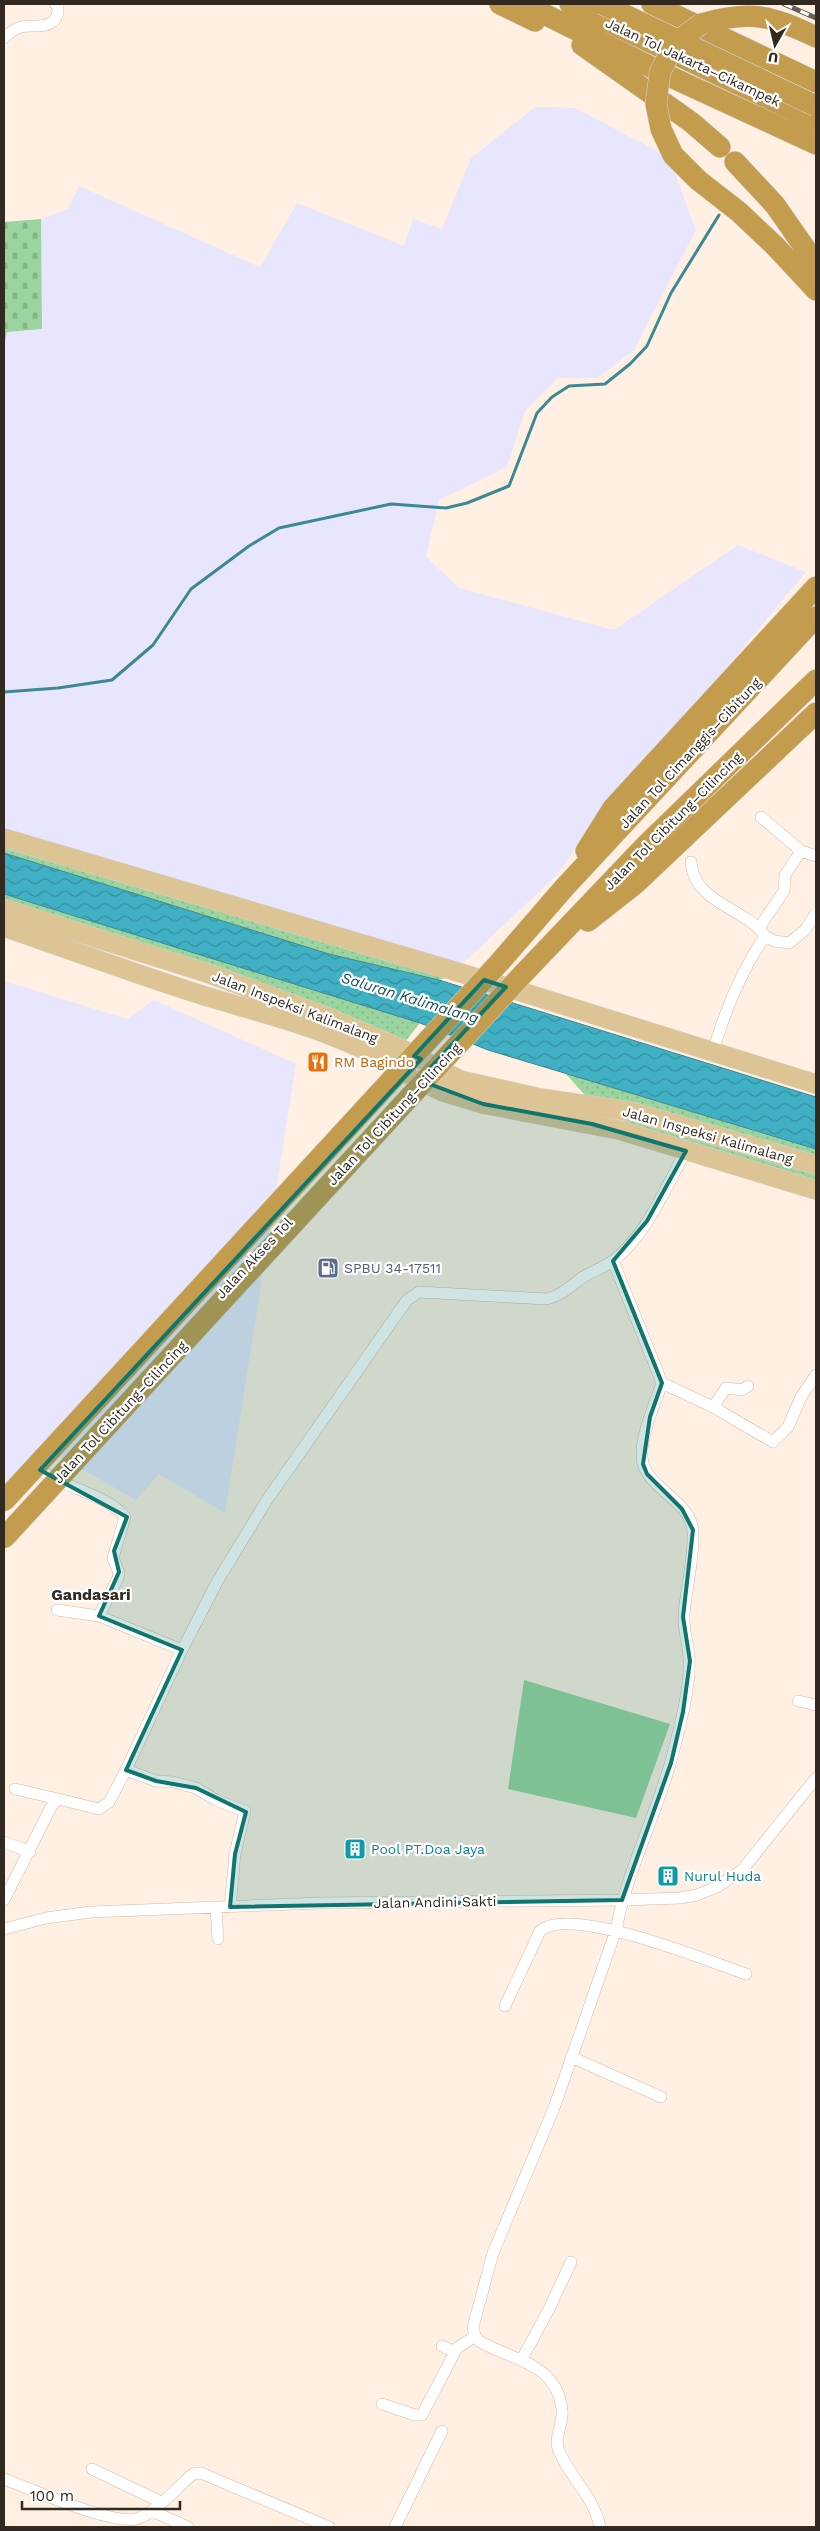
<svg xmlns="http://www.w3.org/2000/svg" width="820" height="2531" viewBox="0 0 820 2531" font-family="'Work Sans',sans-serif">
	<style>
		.industrial { fill: #e8e6fc }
		.grass { fill: url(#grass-dots) }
		.cemetery { fill: url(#cemetery-stones) }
		.garden { fill: #9ad49e }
		.water { fill: url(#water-waves); stroke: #3c8893 }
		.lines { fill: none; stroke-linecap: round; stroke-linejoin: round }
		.stream { stroke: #3c8893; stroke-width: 3 }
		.minor-casing { stroke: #d2baa5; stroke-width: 12 }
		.primary-casing { stroke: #d6d4d3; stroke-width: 20 }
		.motorway-casing { stroke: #d6d4d3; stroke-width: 22 }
		.minor { stroke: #fff; stroke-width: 11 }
		.primary { stroke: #dcc495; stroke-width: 19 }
		.motorway { stroke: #c49c4e; stroke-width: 21 }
		.rail-casing { stroke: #675d53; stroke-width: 5 }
		.rail { stroke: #fff; stroke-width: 3; stroke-dasharray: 9; stroke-linecap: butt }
		.motorway-bridge-casing { stroke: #d6d4d3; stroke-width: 22; stroke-linecap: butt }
		.motorway-bridge { stroke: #c49c4e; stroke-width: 21 }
		.marked { fill: #0f766e; fill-opacity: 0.2; stroke: #0f766e; stroke-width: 4; stroke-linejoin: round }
		.labels { text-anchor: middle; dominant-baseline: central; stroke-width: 4.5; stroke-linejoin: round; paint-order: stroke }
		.street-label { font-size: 14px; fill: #322921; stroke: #fff }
		.food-label { font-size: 14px; fill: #c56008; stroke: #fff; text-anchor: start }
		.service-label { font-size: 14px; fill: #4e5e75; stroke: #fff; text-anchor: start }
		.culture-label { font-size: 14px; fill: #0d838f; stroke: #fff; text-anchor: start }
		.water-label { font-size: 15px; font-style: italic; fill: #10515b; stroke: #fff }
		.quarter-label { font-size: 16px; font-weight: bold; fill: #322921; stroke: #fff }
	</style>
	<defs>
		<pattern id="grass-dots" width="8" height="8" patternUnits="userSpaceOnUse" patternTransform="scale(1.25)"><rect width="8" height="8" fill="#9ad49e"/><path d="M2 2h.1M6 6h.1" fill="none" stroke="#85b688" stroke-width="1.8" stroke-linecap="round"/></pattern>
		<pattern id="cemetery-stones" width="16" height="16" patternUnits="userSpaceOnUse" patternTransform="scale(1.25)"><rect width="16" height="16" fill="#9ad49e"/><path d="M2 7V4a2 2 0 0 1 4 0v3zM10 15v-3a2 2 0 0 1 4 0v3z" fill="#85b688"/></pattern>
		<pattern id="water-waves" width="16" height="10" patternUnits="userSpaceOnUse" patternTransform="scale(1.25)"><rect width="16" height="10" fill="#40b1c4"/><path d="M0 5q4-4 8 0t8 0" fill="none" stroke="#36909f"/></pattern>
	</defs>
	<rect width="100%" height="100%" fill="#fff0e3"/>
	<path class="industrial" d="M535,107L575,108L669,157L696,230L634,350L597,378H558L525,411L507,467L439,500L426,557L459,588L614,630L738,545L806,572L683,720L607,805L555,877L458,968L4,835V346L7,332L42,329L41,219L68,209L79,186L260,267L297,203L404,246L413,219L442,229L471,158Z
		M4,981L127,1019L154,1000L296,1064L225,1513L159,1474L136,1500L45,1448L4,1495Z"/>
	<path class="grass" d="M4,838L461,973L439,980L329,954L4,853Z
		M4,894L420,1023L400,1048L88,936L82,953L4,927Z
		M565,1073L816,1149V1190L592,1124L595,1106Z"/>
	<path class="cemetery" d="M41,219L42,329L7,332L4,346V222Z"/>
	<path class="garden" d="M524,1680L670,1724L636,1818L508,1789Z"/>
	<path class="water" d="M4,853L329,954L439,980L816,1097V1149L488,1050L420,1023L4,894Z"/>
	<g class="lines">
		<path class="stream" d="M4,692L58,688L112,680L153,645L191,589L249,546L279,528L391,504L446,508L467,503L509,486L537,413L552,397L569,386L605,384L630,364L647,346L671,293L719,215"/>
		<g class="minor-casing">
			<path id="minor" d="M4,38C9,33 14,29 21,27C33,24 60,32 58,6L55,4
				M761,817L801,851L816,856
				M691,862C694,904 745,907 765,936C740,973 725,1010 713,1052
				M759,928L784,891L785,875L801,851
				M765,936L774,941L789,943L805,930L816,913
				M662,1383L713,1407L773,1442L788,1427L801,1397L816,1375
				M713,1407L726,1388L742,1390L748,1386
				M40,1470C64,1488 106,1494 125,1517L113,1558L119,1573L118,1578L99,1616
				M57,1610L99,1616L182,1650
				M798,1701L816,1705
				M126,1770L156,1781L173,1782L196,1788L216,1800L245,1811L235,1854L230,1907
				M15,1789L58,1799
				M4,1842L30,1852
				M4,1900L51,1807L58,1799L99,1809L109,1802L126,1770L182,1650L217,1582L267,1500L407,1300L419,1292L547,1299C562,1295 571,1286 583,1277C593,1271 605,1267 614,1260C648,1233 665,1188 686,1151
				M216,1908L218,1939
				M4,1929L46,1918L91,1912L320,1903L622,1900L680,1898L697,1895L719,1886L743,1869L816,1778
				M505,2006L540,1931C570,1904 708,1961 746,1974
				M571,2057L661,2097
				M442,2346L455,2352
				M522,2359L548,2311L571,2262
				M382,2404L415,2415H422L457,2348L475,2336
				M92,2469L161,2502
				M4,2479C30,2488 117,2528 139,2518C159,2510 176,2488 193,2474L201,2473L329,2527
				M152,2511L188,2527
				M395,2527L442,2431
				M600,2527C593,2495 571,2479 559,2451C553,2438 564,2423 562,2410C557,2362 512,2361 479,2341L475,2336L473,2327L493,2253L554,2108L616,1930C627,1871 655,1818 671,1761C678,1734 691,1687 689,1660C689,1646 683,1629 684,1615C686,1588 694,1560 693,1532C692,1499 642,1488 642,1456C641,1434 655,1404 662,1383L613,1261"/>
		</g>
		<g class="primary-casing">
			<path id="primary" d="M4,838L461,973L816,1084
				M4,909L210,974L327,1017L400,1048L460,1080L540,1098L634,1112L816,1165
				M4,927C71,950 138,975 205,996C274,1017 346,1033 407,1074
				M419,1080L443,1092L483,1104L619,1130L816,1190"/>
		</g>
		<g class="motorway-casing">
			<path id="motorway" d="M500,4L535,21
				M524,4L671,77L816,144
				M570,4L816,121
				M652,4L816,82
				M701,24C751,10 770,15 816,37
				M582,45L691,122L720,147
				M735,162L775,205L816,264
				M775,246L816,290
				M586,851L613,808L816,587
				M588,921L635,884L816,713
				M499,963L564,888L816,617
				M522,975L645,846L816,680"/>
		</g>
		<use href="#minor" class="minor"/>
		<use href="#primary" class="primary"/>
		<use href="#motorway" class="motorway"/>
		<g class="rail-casing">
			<path id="rail" d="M784,4L816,18"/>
		</g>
		<use href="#rail" class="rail"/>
		<g class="motorway-bridge-casing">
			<path id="motorway-bridge" d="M602,4L816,106
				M701,24L675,43L660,72L656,104L661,129L673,155L698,180L739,212L775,246
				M4,1501L499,963
				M4,1538L522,975"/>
		</g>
		<use href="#motorway-bridge" class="motorway-bridge"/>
	</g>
	<path class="marked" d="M484,980L506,987L419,1080L483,1104L592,1124L686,1151L647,1221L613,1261L662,1383L650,1417L643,1464L647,1474L682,1509L693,1530L683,1617L690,1661L683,1712L671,1763L622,1900L230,1907L235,1854L246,1812L196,1788L156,1781L126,1770L182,1650L99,1616L119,1572L114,1551L127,1517L40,1470L421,1059L414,1056Z"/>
	<defs>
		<g id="restaurant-square" transform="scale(1.125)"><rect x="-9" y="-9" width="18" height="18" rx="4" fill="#e8710a" stroke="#fff"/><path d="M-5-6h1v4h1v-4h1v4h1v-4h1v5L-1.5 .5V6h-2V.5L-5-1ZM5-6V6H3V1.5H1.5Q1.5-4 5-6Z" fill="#fff"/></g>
		<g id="fuel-square" transform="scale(1.125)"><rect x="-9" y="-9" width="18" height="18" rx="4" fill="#5c6f8a" stroke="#fff"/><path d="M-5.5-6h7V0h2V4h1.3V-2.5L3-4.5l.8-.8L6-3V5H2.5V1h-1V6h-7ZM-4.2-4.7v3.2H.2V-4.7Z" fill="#fff"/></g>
		<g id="building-square" transform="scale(1.125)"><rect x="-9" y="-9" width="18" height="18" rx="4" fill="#0f9aa8" stroke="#fff"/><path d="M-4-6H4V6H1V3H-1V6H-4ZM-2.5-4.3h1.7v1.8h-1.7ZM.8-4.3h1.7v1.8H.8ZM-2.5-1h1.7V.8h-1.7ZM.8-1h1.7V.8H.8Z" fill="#fff"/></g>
	</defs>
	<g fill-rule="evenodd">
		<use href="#restaurant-square" x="318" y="1062"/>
		<use href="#fuel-square" x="328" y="1268"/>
		<use href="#building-square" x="355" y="1849"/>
		<use href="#building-square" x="668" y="1876"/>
	</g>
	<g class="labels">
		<g class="street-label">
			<text transform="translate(693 62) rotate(25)">Jalan Tol Jakarta–Cikampek</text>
			<text transform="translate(690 753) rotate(-47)">Jalan Tol Cimanggis–Cibitung</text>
			<text transform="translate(673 821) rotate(-45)">Jalan Tol Cibitung–Cilincing</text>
			<text transform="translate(295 1007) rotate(21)">Jalan Inspeksi Kalimalang</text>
			<text transform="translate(394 1114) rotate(-47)">Jalan Tol Cibitung–Cilincing</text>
			<text transform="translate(708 1135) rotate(16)">Jalan Inspeksi Kalimalang</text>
			<text transform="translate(254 1258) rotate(-47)">Jalan Akses Tol</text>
			<text transform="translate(120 1412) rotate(-47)">Jalan Tol Cibitung–Cilincing</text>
			<text transform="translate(435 1902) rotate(-1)">Jalan Andini Sakti</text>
		</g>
		<g class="food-label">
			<text x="334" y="1062">RM Bagindo</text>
		</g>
		<g class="service-label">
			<text x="344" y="1268">SPBU 34-17511</text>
		</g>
		<g class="culture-label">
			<text x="371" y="1849">Pool PT.Doa Jaya</text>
			<text x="684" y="1876">Nurul Huda</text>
		</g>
		<g class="water-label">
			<text transform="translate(410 998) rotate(17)">Saluran Kalimalang</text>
		</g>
		<g class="quarter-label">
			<text x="91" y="1594">Gandasari</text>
		</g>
	</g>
	<rect width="820" height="2531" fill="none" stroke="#322921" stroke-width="10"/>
	<g transform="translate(775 45) rotate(188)" stroke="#ffffff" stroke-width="4" paint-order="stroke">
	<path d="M0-4L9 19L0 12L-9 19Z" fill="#322921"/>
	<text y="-8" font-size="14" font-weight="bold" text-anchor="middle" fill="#322921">U</text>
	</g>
	<path d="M22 2501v8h158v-8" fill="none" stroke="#322921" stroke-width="2.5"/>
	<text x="30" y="2501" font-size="15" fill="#322921" stroke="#ffffff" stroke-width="4" paint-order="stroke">100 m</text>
</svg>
